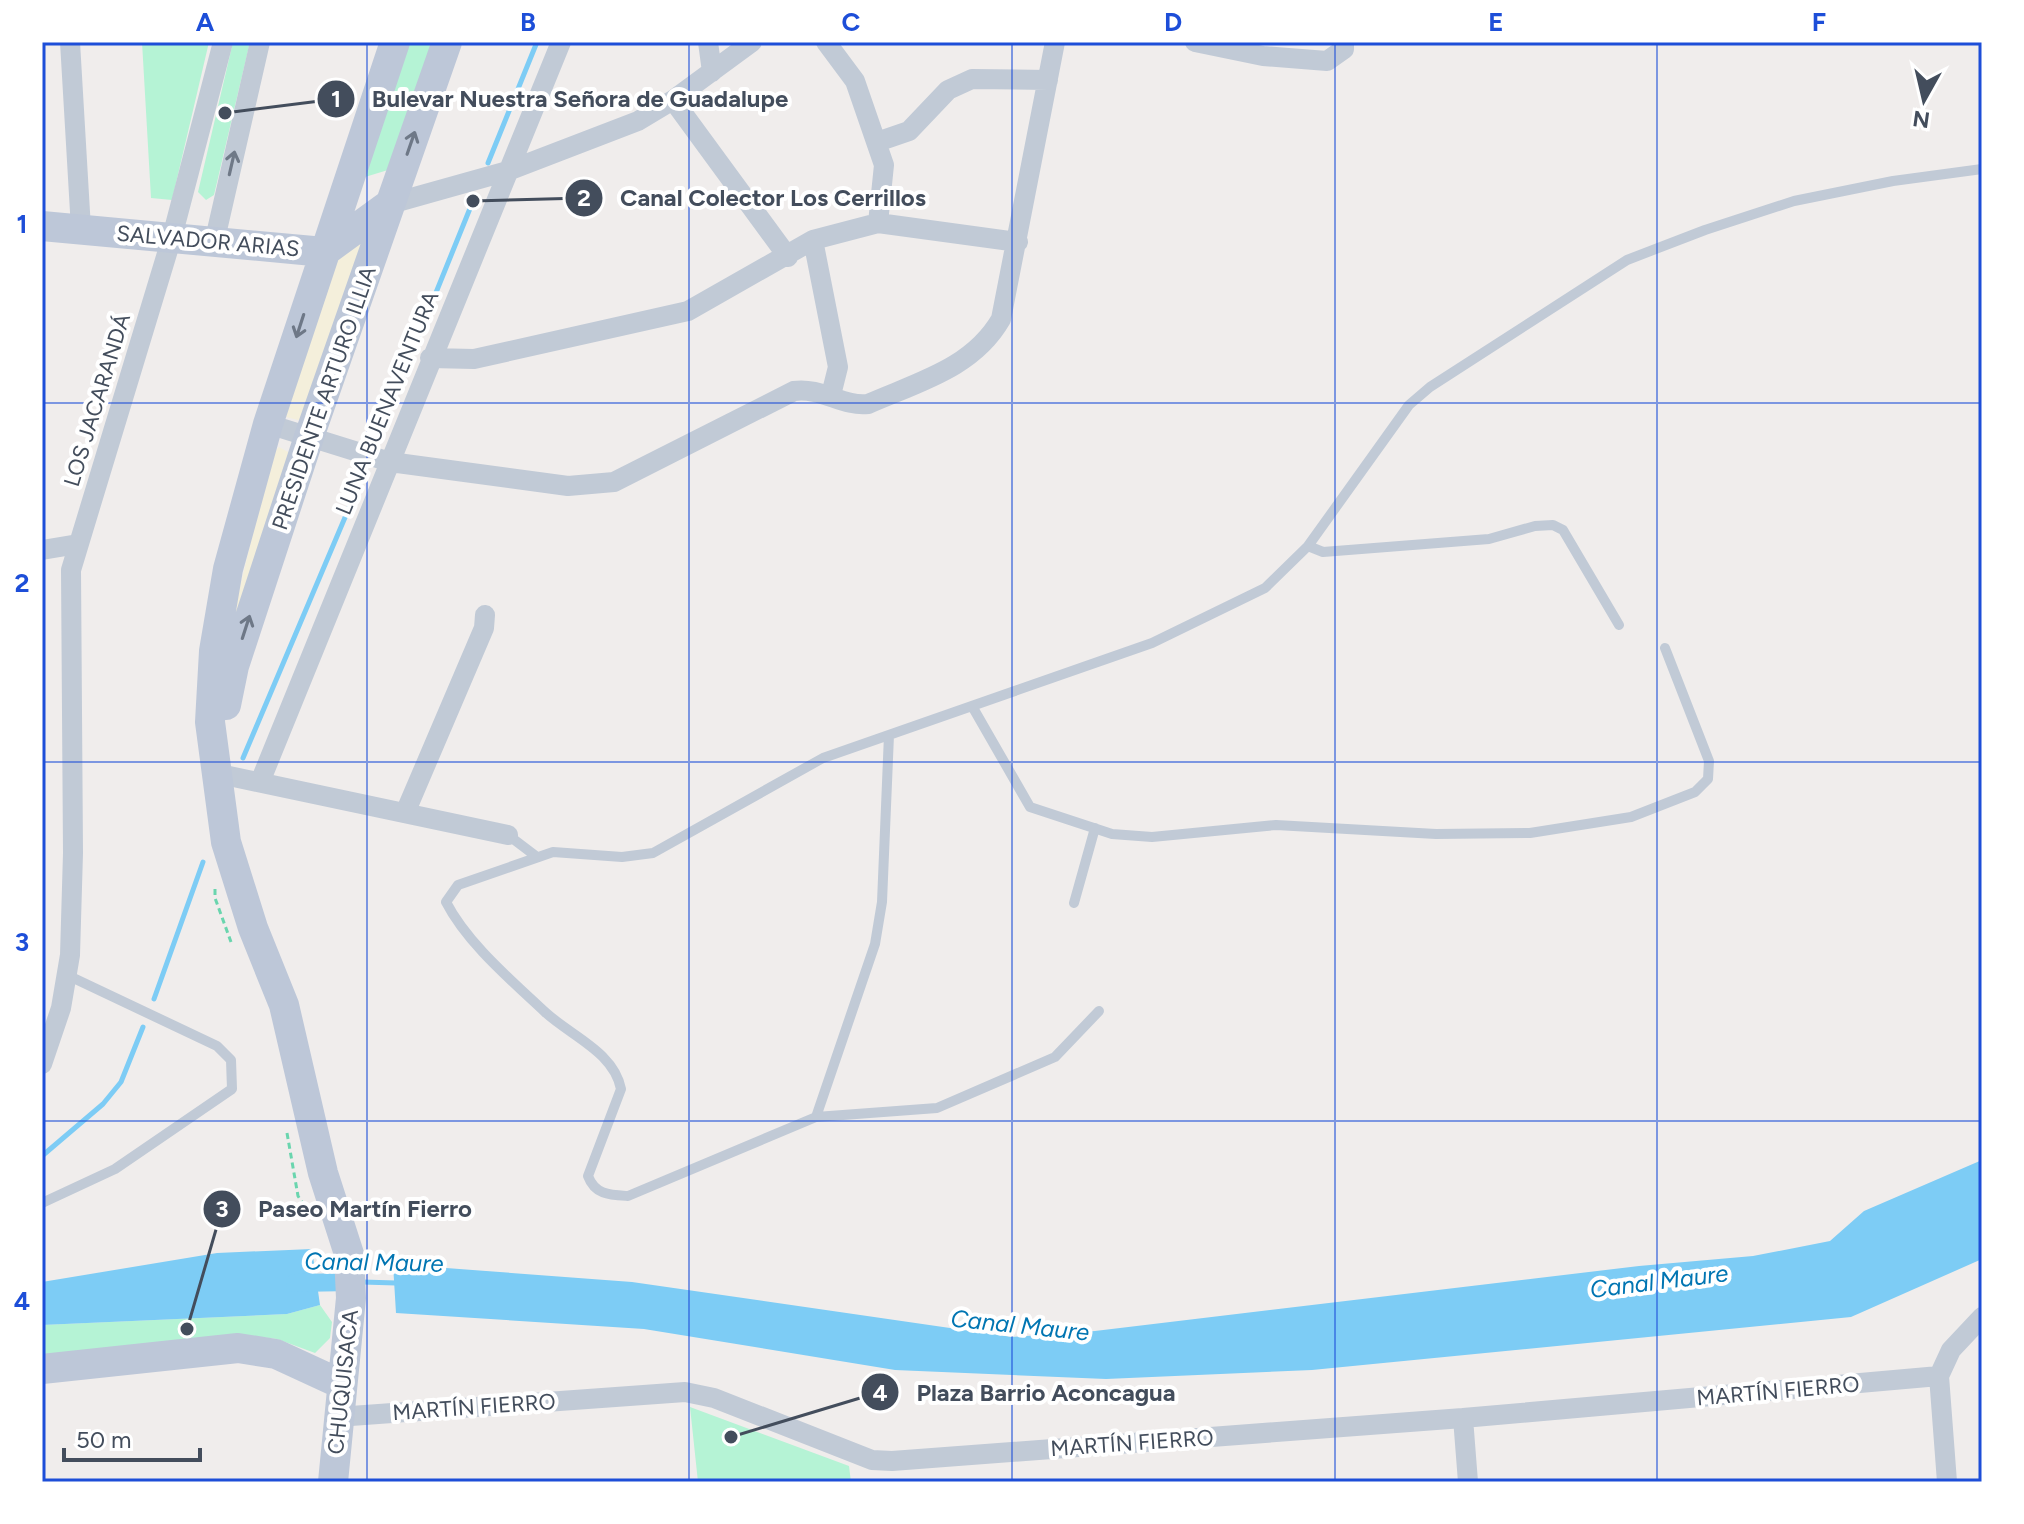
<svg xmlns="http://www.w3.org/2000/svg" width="2024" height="1524" viewBox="0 0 2024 1524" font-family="Figtree,sans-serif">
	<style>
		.green { fill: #b5f3d5 }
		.sand { fill: #f4efdb }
		.water { fill: #7dccf5 }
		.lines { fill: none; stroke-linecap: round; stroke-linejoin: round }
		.stream { stroke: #7dccf5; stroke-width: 5 }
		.canal { stroke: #7dccf5; stroke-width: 18 }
		.path { stroke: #6ad5ae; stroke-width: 3; stroke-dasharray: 6 4; stroke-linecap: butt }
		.lane { stroke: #c1cad6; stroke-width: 10 }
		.street { stroke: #c1cad6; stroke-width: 20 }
		.secondary { stroke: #bdc7d8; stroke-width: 30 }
		.oneway { stroke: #6e7887 }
		.oneway2 { stroke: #6f7987 }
		.grid { fill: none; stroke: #1d4ed8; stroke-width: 2; stroke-opacity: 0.55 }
		.labels { text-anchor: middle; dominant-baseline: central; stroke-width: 8; stroke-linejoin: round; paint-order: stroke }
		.street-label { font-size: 22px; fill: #434d5c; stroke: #fff }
		.water-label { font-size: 24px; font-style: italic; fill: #0075b2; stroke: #fff }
		.leader { fill: none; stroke: #434d5c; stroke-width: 3 }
		.callout-dot { fill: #434d5c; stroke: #fff; stroke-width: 3 }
		.mark-label { font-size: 24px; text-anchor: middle; font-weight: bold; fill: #fff }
		.callout-label { font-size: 24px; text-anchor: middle; font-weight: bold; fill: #434d5c; stroke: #fff; stroke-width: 8; stroke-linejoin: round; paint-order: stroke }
		.neatline { fill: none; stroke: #1d4ed8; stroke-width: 3 }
		.grid-label { font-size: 26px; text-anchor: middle; font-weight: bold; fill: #1d4ed8 }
	</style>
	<rect width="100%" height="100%" fill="#f0edec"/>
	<path class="green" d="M142,42H209L172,200L151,198Z
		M233,42H250L214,195L206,200L198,192Z
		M407,42H435L388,170L365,177Z
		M320,1305L332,1322L330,1338L315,1353L277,1339L236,1334L42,1356V1325L287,1314Z
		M690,1407L849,1466L851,1482H698Z"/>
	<path class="sand" d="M366,236L302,421L286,417L333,253Z
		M279,447L290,453L237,617L233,616L272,454Z"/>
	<path class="water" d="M1982,1160V1259L1851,1317L1312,1370L1106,1379L895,1370L644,1329L396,1313L393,1264L632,1282L1012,1337L1095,1331L1639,1266L1753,1256L1830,1241L1864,1211Z
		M312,1249L320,1305L287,1314L42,1325V1282L217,1253Z"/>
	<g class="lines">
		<path class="stream" d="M488,163L537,42
			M374,446L473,201
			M243,758L363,475
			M154,999L203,862
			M42,1156L103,1104L121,1082L143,1027
			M362,1282L396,1283"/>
		<path class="canal" d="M295,1283L352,1282"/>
		<path class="path" d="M215,889V898L231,942
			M287,1133L298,1196L311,1216"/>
		<path class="lane" d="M1308,546L1323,552L1489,539L1535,526L1553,525L1563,530L1619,625
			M972,706L1030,807L1112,834L1152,837L1276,825L1436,834L1530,833L1631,817L1695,792L1708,779L1709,761L1665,648
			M508,835L537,857
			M1074,903L1095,828
			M1099,1011L1055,1057L937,1108L816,1117L628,1196C610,1195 595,1195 588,1176L621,1089C614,1052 571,1036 545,1012C511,980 467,943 446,902L458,885L553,852L622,857L653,853L823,758L1152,643L1265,588L1308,546L1409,405L1430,387L1627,260L1705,230L1794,201L1893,181L1982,169
			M816,1117L875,944L882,902L889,735
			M42,1203L115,1169L232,1089L231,1060L217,1046L67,975"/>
		<path class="street" d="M70,42L81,229
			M708,42L712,72
			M826,42L855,81L884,165L878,223
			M1195,42L1263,56L1327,61L1344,49V42
			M673,100L788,257
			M877,142L909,131L948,90L972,79L1048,80
			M390,204L508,171L638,121L673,100L752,42
			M215,239L260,42
			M813,240L838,367L831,395
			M430,358L474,359L688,311L813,240L878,223L1018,242
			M268,424L390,462L568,486L614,482L794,391C821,387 843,407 868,404C918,382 973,368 1001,319L1055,42
			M42,550L78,544
			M215,773L508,835
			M260,782L561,42
			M405,813L484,628L485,615
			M42,1064L61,1008L70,955L73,853L71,570L172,237L223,42
			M337,1417L685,1392L714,1398L872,1460L892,1461L1463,1418L1939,1376
			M1463,1418L1468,1482
			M1947,1482L1939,1376L1951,1350L1982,1317"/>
		<path class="secondary" d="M42,226L324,252L390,204
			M226,705L234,666L309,437L447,42
			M42,1369L238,1348L276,1354L341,1384
			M333,1482L351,1298L349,1254L323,1173L284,1005L253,928L226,842L210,722L214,651L228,569L268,424L395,42"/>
	</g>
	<defs><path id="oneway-shaft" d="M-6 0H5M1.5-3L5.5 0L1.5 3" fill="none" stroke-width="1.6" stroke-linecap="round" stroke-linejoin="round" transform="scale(2)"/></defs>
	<g class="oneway">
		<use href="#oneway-shaft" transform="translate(411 143) rotate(-71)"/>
		<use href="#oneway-shaft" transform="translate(300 326) rotate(108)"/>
		<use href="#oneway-shaft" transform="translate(246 627) rotate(-72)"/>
	</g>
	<use class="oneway2" href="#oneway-shaft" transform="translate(232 163) rotate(-77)"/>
	<path class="grid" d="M367,42V1482M689,42V1482M1012,42V1482M1335,42V1482M1657,42V1482M42,403H1982M42,762H1982M42,1121H1982"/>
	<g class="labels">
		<g class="street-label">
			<text transform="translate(208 241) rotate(5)">SALVADOR ARIAS</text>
			<text transform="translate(324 398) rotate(-71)">PRESIDENTE ARTURO ILLIA</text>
			<text transform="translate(97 400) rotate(-73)">LOS JACARANDÁ</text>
			<text transform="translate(387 403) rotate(-68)">LUNA BUENAVENTURA</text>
			<text transform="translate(343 1382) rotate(-84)">CHUQUISACA</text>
			<text transform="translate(1778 1391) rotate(-5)">MARTÍN FIERRO</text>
			<text transform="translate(474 1407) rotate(-4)">MARTÍN FIERRO</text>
			<text transform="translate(1132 1443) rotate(-4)">MARTÍN FIERRO</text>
		</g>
		<g class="water-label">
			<text transform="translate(374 1262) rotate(1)">Canal Maure</text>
			<text transform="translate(1659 1281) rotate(-7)">Canal Maure</text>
			<text transform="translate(1020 1325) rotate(6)">Canal Maure</text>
		</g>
	</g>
	<path class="leader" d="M225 113L336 99M473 201L584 198M187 1329L222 1209M731 1437L880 1392"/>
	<g class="callout-dot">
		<circle cx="225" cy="113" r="8"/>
		<circle cx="473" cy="201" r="8"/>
		<circle cx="187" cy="1329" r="8"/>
		<circle cx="731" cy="1437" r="8"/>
		<circle cx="336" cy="99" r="20"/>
		<circle cx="584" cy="198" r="20"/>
		<circle cx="222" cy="1209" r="20"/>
		<circle cx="880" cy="1392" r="20"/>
	</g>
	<g class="mark-label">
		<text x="336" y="107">1</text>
		<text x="584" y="206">2</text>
		<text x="222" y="1217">3</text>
		<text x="880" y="1401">4</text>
	</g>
	<g class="callout-label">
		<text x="580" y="107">Bulevar Nuestra Señora de Guadalupe</text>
		<text x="773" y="206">Canal Colector Los Cerrillos</text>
		<text x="365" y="1217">Paseo Martín Fierro</text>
		<text x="1046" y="1401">Plaza Barrio Aconcagua</text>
	</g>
	<rect width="2024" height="1524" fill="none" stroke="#ffffff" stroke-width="88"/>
	<g transform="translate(1924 100) rotate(188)" stroke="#ffffff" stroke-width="6" paint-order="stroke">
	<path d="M0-6L14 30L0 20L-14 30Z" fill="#434d5c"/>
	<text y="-12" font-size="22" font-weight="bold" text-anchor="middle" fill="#434d5c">N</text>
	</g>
	<path d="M64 1448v12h136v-12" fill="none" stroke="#434d5c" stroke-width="4"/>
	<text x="76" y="1448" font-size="24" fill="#434d5c" stroke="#ffffff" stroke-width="6" paint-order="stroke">50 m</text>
	<rect x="44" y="44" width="1936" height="1436" class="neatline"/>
	<g class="grid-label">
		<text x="205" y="31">A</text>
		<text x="528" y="31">B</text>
		<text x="851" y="31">C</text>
		<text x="1173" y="31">D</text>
		<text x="1496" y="31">E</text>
		<text x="1819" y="31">F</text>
		<text x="22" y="233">1</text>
		<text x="22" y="592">2</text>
		<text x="22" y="951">3</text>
		<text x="22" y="1310">4</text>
	</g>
</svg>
